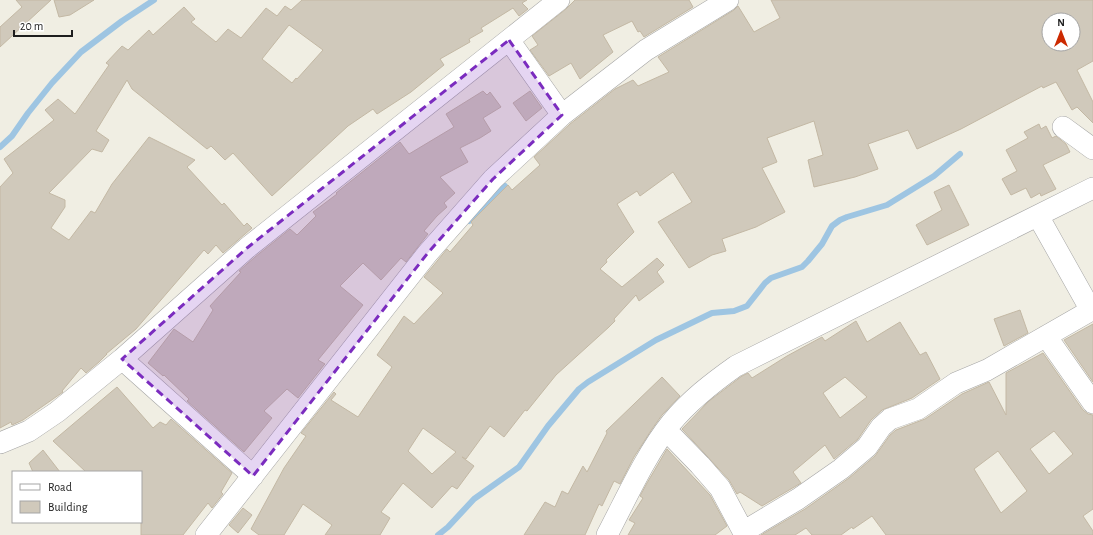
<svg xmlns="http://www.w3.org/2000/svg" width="1093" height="535" viewBox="0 0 1093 535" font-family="'Alegreya Sans',sans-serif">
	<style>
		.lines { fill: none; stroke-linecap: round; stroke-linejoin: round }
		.stream { stroke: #9ec5e2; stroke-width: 6 }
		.building { fill: #d0c9bb; stroke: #c3b8a4; fill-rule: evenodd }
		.minor-casing { stroke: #a5a5a5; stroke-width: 22 }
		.minor { stroke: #fff; stroke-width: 21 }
		.marked { fill: #7b2cbf; fill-opacity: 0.2; stroke: #7b2cbf; stroke-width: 3; stroke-dasharray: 8 5; stroke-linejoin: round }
	</style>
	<rect width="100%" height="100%" fill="#f0eee3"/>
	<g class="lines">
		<path class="stream" d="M0,147L12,136L28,113L52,83L81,52L122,21L154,0
			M469,221L505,186
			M438,535L448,527L474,499L519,467L548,426L579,389L588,382L656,340L683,327L712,313L734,311L747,306L765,283L771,278L802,267L808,261L822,244L832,226L840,220L847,217L887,205L934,176L960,154"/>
	</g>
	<path class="building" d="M16,0H51L0,47V27L22,7Z
		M54,0H94L70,15L59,17Z
		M302,0H527L522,3L528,9L519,16L513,8L481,28L483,31L469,39L470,42L440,59L444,65L411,92L377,114L373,109L348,126L272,196L233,153L225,160L211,146L207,149L132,89L127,80L96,131L109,140L102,152L92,149L49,193L65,200V207L51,228L69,240L91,211L95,213L112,184L149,137L195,160L187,167L222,205L224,203L244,226L247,223L252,228L223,253L216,245L208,254L204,250L136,329L106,354H107L99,362L86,373L81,368L62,391L63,392L23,420L12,425L11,422L0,428V187L13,173L4,159L54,120L45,110L58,99L75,114L109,65L106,63L122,46L128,50L149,30L153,35L184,7L195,19L191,22L216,42L228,29L241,38L266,8L277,16L285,6L291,10ZM289,25L323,50L297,79L296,78L292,83L262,59Z
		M575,0H689L693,7L644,37L640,31L638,32L632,21L603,35L613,52L580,79L571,63L549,76L530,50L538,45L532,36L566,9Z
		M771,0H1093V61L1077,70L1093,102V123L1077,107L1072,110L1056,82L1043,88L1042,86L961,129L917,149L908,130L868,144L878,169L855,177L814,187L808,160L823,155L814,121L767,138L777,162L762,168L785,212L756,227L722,239L726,251L712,255L689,268L658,222L692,202L673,172L640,196L637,191L617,204L634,232L606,260L607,262L600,269L622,287L657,258L664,265L657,272L664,282L639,301L636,295L614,319L615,321L609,327L556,375L527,411L525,410L504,437L490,426L466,459L462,457L474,466L457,489L452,486L432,508L403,483L381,512L390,518L380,535H325L332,525L303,504L284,535H259L251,529L284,468L306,436L301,433L334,392L336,394L331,400L358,417L392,367L377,355L404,316L414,324L443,293L424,277L447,249L450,252L473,225L471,222L508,185L512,190L540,165L534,157L570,124L615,89L633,80L638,86L669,72L658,57L734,10L738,6L754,32L780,18ZM1049,20H1073V44H1049ZM423,428L456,452L432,474L408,451Z
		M483,91L487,95L490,92L501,107L483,118L491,131L480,138L460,148L468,162L440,177L455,193L444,203L447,207L437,216L424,231L428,234L406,262L401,258L381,280L363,263L340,286L363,305L318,360L325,364L324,365L298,398L287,389L264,411L272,418L244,452L187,401L189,399L164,375L163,376L148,363L174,329L193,342L213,310L210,306L241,272L239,271L255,257L290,229L297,235L316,216L313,212L337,194L336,193L400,142L409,154L454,127L446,114Z
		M530,91L542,108L526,121L513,103Z
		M1039,124L1041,129L1046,126L1052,138L1056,136L1066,144L1070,152L1043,165L1056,189L1041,196L1040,193L1031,198L1026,188L1011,195L1002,179L1017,171L1006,150L1028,138L1024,132Z
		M949,185L969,225L927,245L916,225L942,210L934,192Z
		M1020,310L1028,333L1004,346L994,319Z
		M856,321L867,342L900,322L920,355L926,352L940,379L912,398L882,410L871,420L858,439L834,459L825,445L793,472L801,483L762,506L740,492L737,494L729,480L682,429L709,401L742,376L748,373L752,378L787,356L822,337L825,341ZM845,377L867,397L840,418L823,393Z
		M1093,324V382L1064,340Z
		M1043,353L1083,410L1088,414L1093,415V509L1083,516L1093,531V535H886L872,516L853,529L852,527L841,535H812L806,528L795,535H761L805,509L849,478L875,456L890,435L896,430L925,419L962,394L989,382L1006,415V373ZM1054,431L1073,454L1049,474L1030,449ZM998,451L1027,491L1001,513L974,469Z
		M662,377L680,396L662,415L652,429L634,457L620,484L614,481L602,506L599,504L585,535H524L545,502L555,507L562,491L568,494L583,466L587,472L607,433L606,431Z
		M117,387L153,428L160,422L166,425L171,419L232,473L221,492L223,494L212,508L208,503L183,535H141V472H86L53,441Z
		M667,449L710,495L727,526L715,535H628L635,523L629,520L643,498L640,496L647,483Z
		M43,450L60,472H33L29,463Z
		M243,508L252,515L238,533L229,525Z"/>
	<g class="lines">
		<g class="minor-casing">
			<path id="minor" d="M509,40L562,115
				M1063,127L1093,149
				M1046,336L1093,403
				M122,359L253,476
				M666,430L700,465L720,488L745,535
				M0,443L29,431L57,412L122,359L247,248L559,0
				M743,532L798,499L841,469L867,447L881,427L890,419L918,409L956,383L987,370L1088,312V305L1038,216
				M206,535L427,254L493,179L562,115L646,50L728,0
				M607,535C626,499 646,454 671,423C690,400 712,383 736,366L1093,188"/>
		</g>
		<use href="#minor" class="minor"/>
	</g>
	<path class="marked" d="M509,40L562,115L493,179L427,254L253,476L122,359L247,248Z"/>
	<rect x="12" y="471" width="130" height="52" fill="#ffffff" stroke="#a5a5a5"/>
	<rect x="20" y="484" width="20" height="6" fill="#ffffff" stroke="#a5a5a5"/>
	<text x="48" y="491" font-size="12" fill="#1e1e1e">Road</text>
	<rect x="20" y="501" width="20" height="12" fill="#d0c9bb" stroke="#a5a5a5"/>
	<text x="48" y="511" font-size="12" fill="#1e1e1e">Building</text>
	<g transform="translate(1061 32)"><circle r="19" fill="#ffffff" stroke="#a5a5a5"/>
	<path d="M0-3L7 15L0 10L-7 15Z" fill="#cc2900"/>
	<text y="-6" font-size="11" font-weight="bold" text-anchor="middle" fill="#1e1e1e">N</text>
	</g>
	<path d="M14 30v6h58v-6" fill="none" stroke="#1e1e1e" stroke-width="2"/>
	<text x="20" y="30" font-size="12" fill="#1e1e1e" stroke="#ffffff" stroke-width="3" paint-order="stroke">20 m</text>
</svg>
